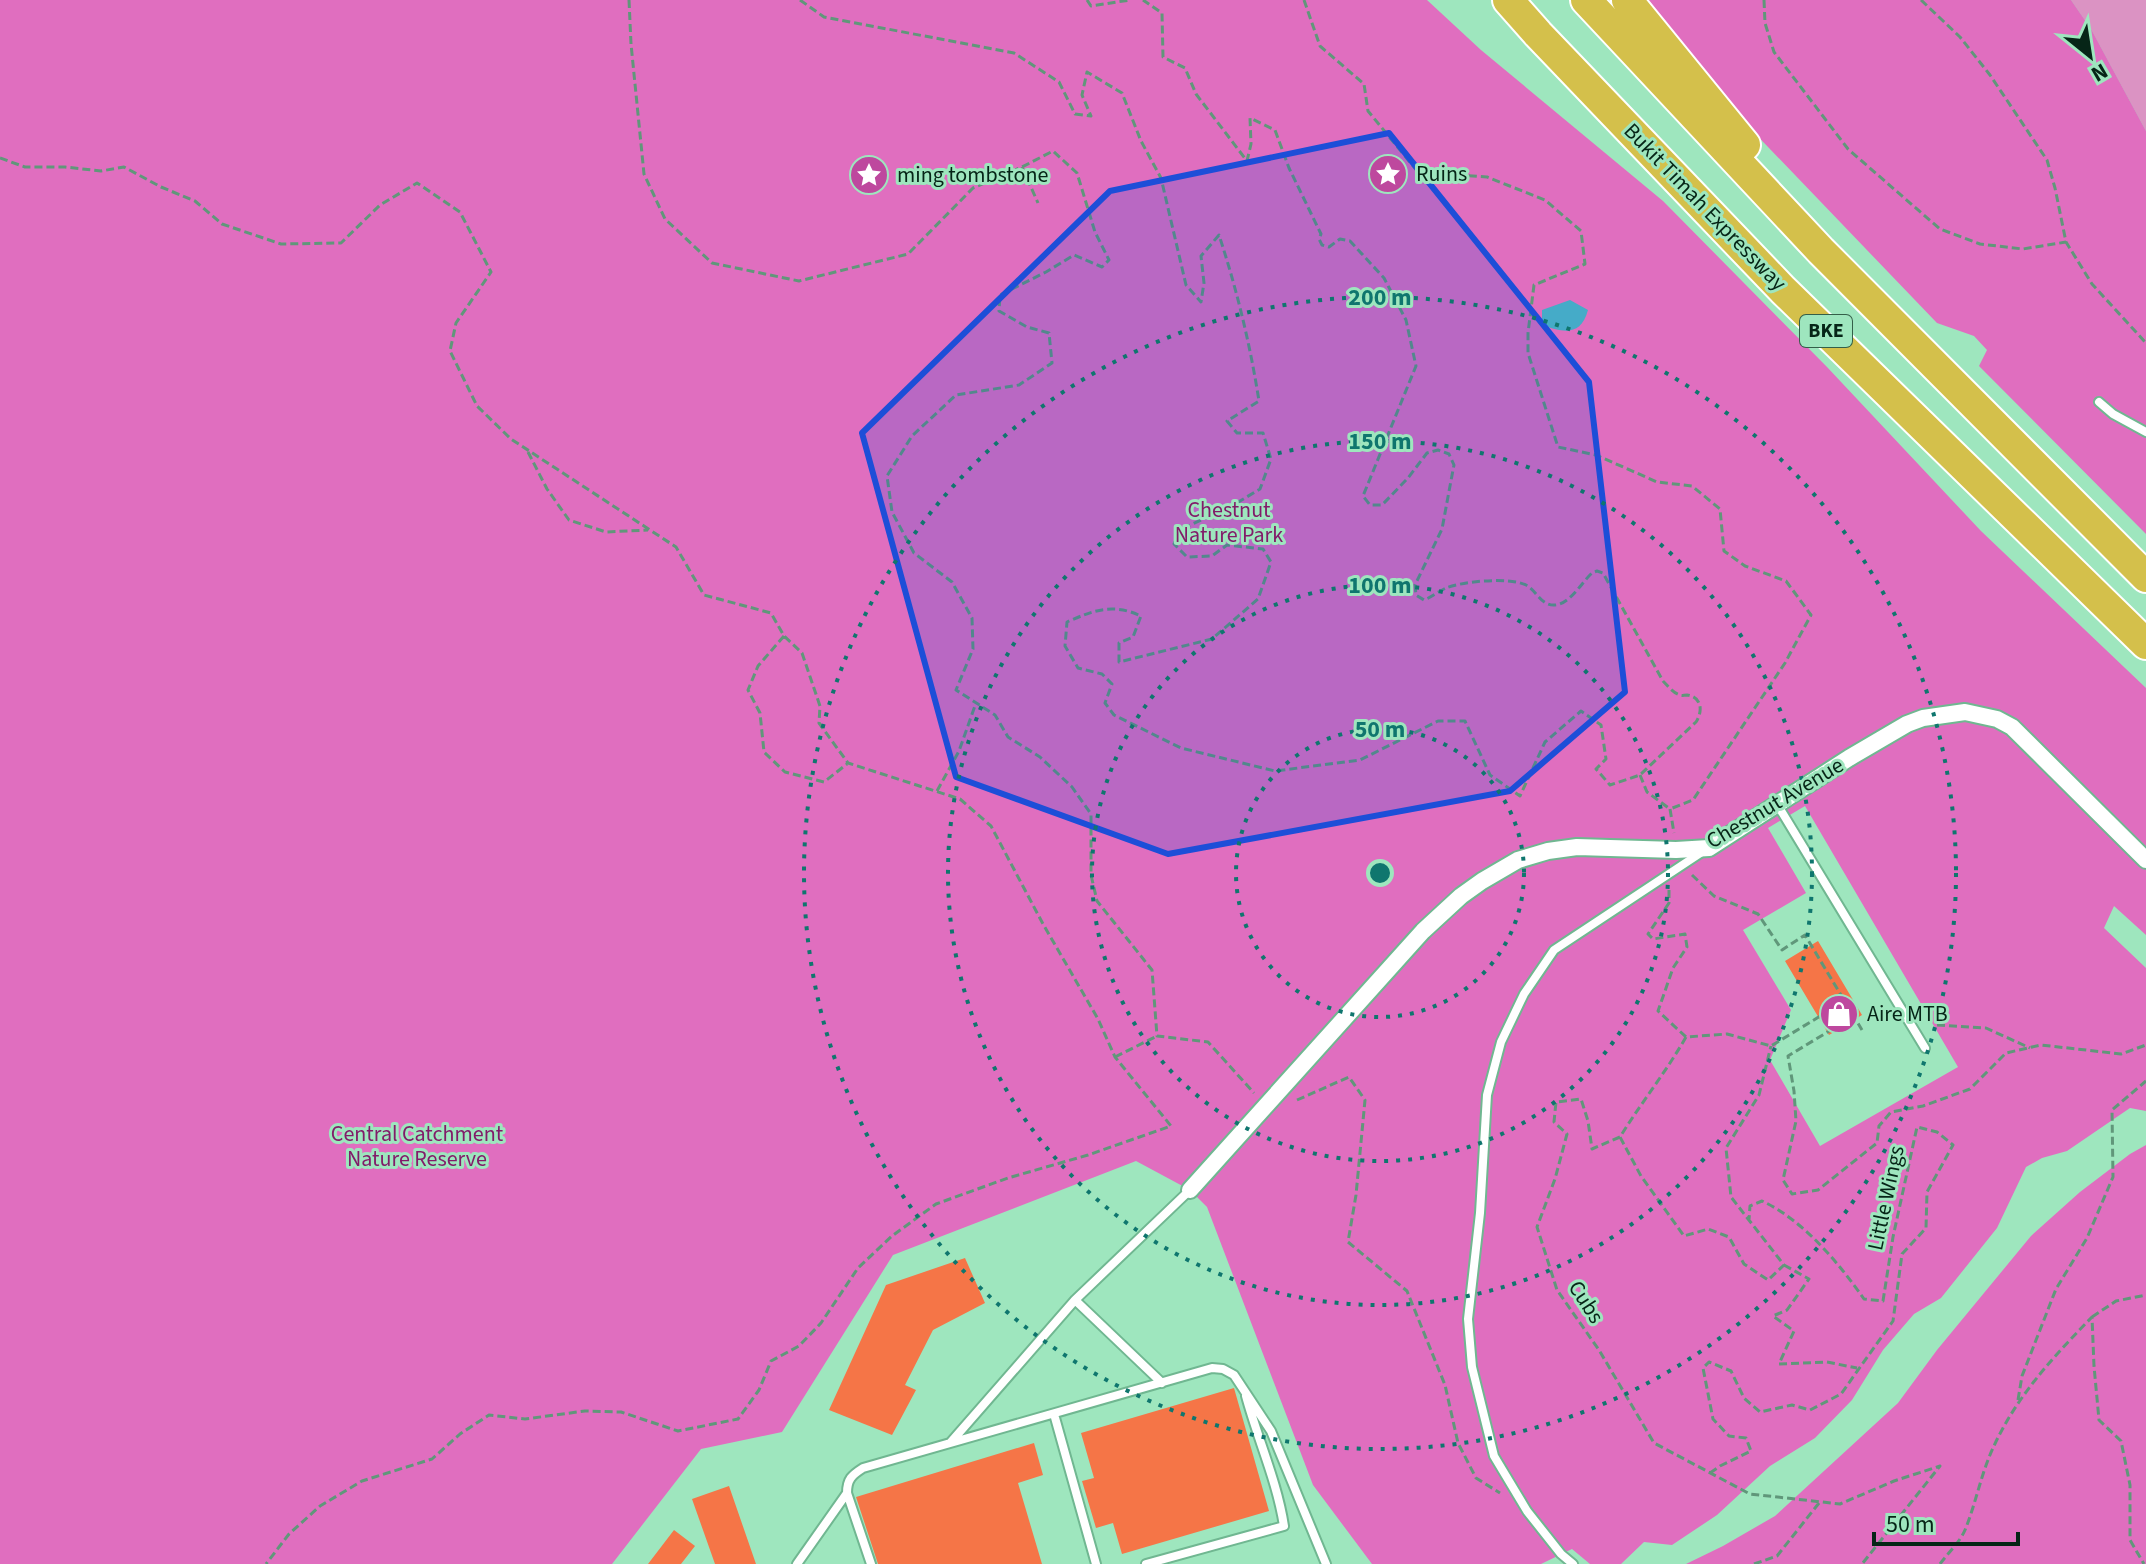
<svg xmlns="http://www.w3.org/2000/svg" width="2146" height="1564" viewBox="0 0 2146 1564" font-family="'Source Sans 3',sans-serif">
	<style>
		.green { fill: #db93c3 }
		.forest { fill: #e06ebf; fill-rule: evenodd }
		.water { fill: #45abc8 }
		.building { fill: #f57547 }
		.lines { fill: none; stroke-linecap: round; stroke-linejoin: round }
		.service-casing { stroke: #70b791; stroke-width: 12 }
		.minor-casing { stroke: #70b791; stroke-width: 20 }
		.motorway-casing { stroke: #fff; stroke-width: 34 }
		.path { stroke: #60977a; stroke-width: 3; stroke-dasharray: 8 4; stroke-linecap: butt }
		.service { stroke: #fff; stroke-width: 8 }
		.minor { stroke: #fff; stroke-width: 16 }
		.motorway { stroke: #d4c04b; stroke-width: 30 }
		.marked { fill: #1d4ed8; fill-opacity: 0.2; stroke: #1d4ed8; stroke-width: 6; stroke-linejoin: round }
		.ring { fill: none; stroke: #0f766e; stroke-width: 4; stroke-dasharray: 4 8 }
		.labels { text-anchor: middle; dominant-baseline: central; stroke-width: 6; stroke-linejoin: round; paint-order: stroke }
		.shield { fill: #9ee6be; stroke: #345f49; stroke-width: 2 }
		.shield-label { font-size: 20px; font-weight: bold; fill: #062517 }
		.poi-label { font-size: 22px; fill: #062517; stroke: #9ee6be; text-anchor: start }
		.street-label { font-size: 22px; fill: #062517; stroke: #9ee6be }
		.park-label { font-size: 22px; fill: #821b69; stroke: #9ee6be }
		.centre { fill: #0f766e; stroke: #9ee6be; stroke-width: 4 }
		.ring-label { font-size: 24px; text-anchor: middle; font-weight: bold; fill: #0f766e; stroke: #9ee6be; stroke-width: 6; stroke-linejoin: round; paint-order: stroke }
	</style>
	<rect width="100%" height="100%" fill="#9ee6be"/>
	<path class="green" d="M2071,0H2146V131L2091,29Z"/>
	<path class="forest" d="M0,0H1427L1481,50L1663,201L1827,367L1981,531L2146,688V935L2114,906L2104,928L2146,968V1111L2130,1108L2067,1151L2042,1158L2026,1167L1997,1228L1941,1298L1914,1314L1883,1350L1852,1400L1815,1438L1770,1466L1717,1515L1672,1545L1644,1542L1621,1564H1590L1572,1549L1541,1564H1372L1313,1485L1207,1207L1190,1190L1136,1161L893,1255L782,1432L701,1449L612,1564H0ZM1805,806L1958,1067L1820,1146L1770,1060L1791,1010L1743,930L1806,893L1768,828Z
		M1643,0H2071L2091,29L2146,131V534L1979,366L1987,350L1974,336L1937,323L1746,124Z
		M2146,1145V1564H1686L1723,1546L1775,1516L1898,1403L1937,1350L2031,1236L2080,1192L2130,1154Z"/>
	<path class="water" d="M1570,300L1588,310C1581,336 1564,333 1542,325V310Z"/>
	<path class="building" d="M1818,941L1862,1015L1829,1035L1785,961Z
		M965,1258L985,1303L933,1330L905,1385L916,1390L892,1435L829,1410L886,1285Z
		M1234,1388L1269,1511L1122,1554L1113,1523L1096,1528L1082,1481L1094,1478L1081,1433Z
		M1034,1443L1043,1475L1018,1483L1042,1564H878L856,1497Z
		M729,1486L756,1564H715L692,1499Z
		M674,1530L695,1546L681,1564H648Z"/>
	<g class="lines">
		<g class="service-casing">
			<path id="service" d="M2099,402L2113,414L2146,432
				M1777,804L1925,1048
				M1075,1300L1162,1383
				M1054,1414L1096,1564
				M951,1442L1075,1300L1190,1190
				M797,1564L847,1493
				M871,1564L847,1493C847,1479 852,1475 863,1468L1212,1368L1223,1369L1234,1375L1271,1431L1326,1564
				M1146,1564L1284,1526C1277,1481 1258,1440 1246,1396
				M1573,1564L1561,1554L1527,1511L1494,1456L1472,1367L1468,1319L1480,1213L1487,1095L1501,1042L1524,994L1554,950L1702,852"/>
		</g>
		<g class="minor-casing">
			<path id="minor" d="M1190,1190L1423,931L1461,896L1482,881L1518,860L1548,851L1577,847L1676,850L1709,848L1849,758L1907,724L1923,718L1965,712L1997,719L2012,727L2146,860"/>
		</g>
		<g class="motorway-casing">
			<path id="motorway" d="M1508,0L1538,34L1783,290L2146,644
				M1586,0L1821,251L2146,577
				M1627,0L1745,145"/>
		</g>
		<path class="path" d="M629,0L631,44L644,174L665,219L712,263L799,281L908,254L973,188L1022,167L1053,151L1077,173L1095,232L1109,260L1102,267L1074,255L1046,272L1000,295L999,311L1027,327L1049,333L1052,363L1019,385L956,395L912,436L887,476L892,512L914,553L952,582L972,618L973,649L956,690L995,715L1008,737L1040,757L1072,787L1091,814V875L1097,901L1152,970L1157,1036L1208,1042L1254,1093
			M800,0L824,17L1014,53L1059,82L1075,114L1091,116L1082,95L1087,72L1122,93L1141,141L1161,178L1186,285L1201,302L1204,283L1201,256L1219,235C1237,290 1250,344 1259,401L1227,421L1237,433H1263L1271,459L1260,489L1230,507L1179,530L1174,544L1187,557L1212,556L1227,545L1263,549L1271,562L1258,599L1212,639L1119,662V643L1133,637L1141,616C1113,603 1094,610 1067,622L1065,646L1078,668L1102,674L1112,684L1105,703L1114,715L1181,748L1275,771L1360,760L1438,721H1465L1490,775L1520,796L1545,742L1581,711L1601,725L1606,759L1596,769L1610,785L1640,775L1696,722C1703,711 1702,697 1687,695C1684,695 1682,696 1680,695C1673,693 1668,686 1663,681L1603,573L1597,571L1592,573C1582,582 1570,604 1555,605C1541,606 1537,591 1526,585C1509,577 1464,581 1446,588C1439,591 1432,597 1424,600L1416,595L1415,585L1442,529L1453,470L1454,465L1449,454L1438,450L1427,453L1408,478L1382,505H1370L1363,496L1416,366L1406,320L1384,278L1350,241L1340,239L1329,247L1322,245L1319,239L1321,234L1289,168L1275,130L1250,118L1251,144L1247,161L1196,94L1185,68L1163,57L1162,13L1143,0
			M1087,0L1091,6L1130,0
			M1304,0L1320,46L1364,84L1368,111L1418,172L1487,177L1545,200L1581,231L1585,264L1534,285L1528,333V353L1558,447L1596,455L1657,482L1692,486L1720,509L1724,551L1745,566L1786,581L1811,615L1785,663L1693,800L1670,809
			M1764,0L1765,23L1774,52L1848,149L1940,229L1980,244L2023,249L2066,242
			M1921,0L1960,37L1990,75L2047,160L2055,188L2066,242L2092,284L2146,343
			M0,158L25,167H65L101,171L124,167L161,187L195,201L222,224L281,244L341,243L380,205L417,183L460,212L491,272L456,323L450,351L477,406L511,439L676,547L704,595L771,613L784,636L802,653L820,706L819,723L848,763L960,799L991,826L1043,924L1098,1019L1115,1057L1171,1126L1088,1155L1008,1178L936,1204L892,1236L858,1268L821,1323L799,1346L771,1361L759,1390L738,1419L678,1431L621,1412L585,1411L525,1419L489,1415L460,1434L432,1459L362,1481L320,1506L289,1534L266,1564
			M1022,167L1038,203
			M528,452L547,489L569,520L606,532L648,530
			M784,636L758,666L748,690L760,713L764,752L785,772L824,782L847,764
			M1640,775L1647,792L1670,809
			M937,791L959,751L976,703
			M1670,809L1674,833
			M1692,875L1714,896L1758,914L1782,950L1805,935L1862,1030
			M1669,890V903L1648,934L1653,939L1685,934L1687,947L1673,968L1658,1011L1686,1037L1727,1034L1771,1046L1845,1001
			M1854,1016L1788,1056L1794,1091L1796,1121L1783,1180L1792,1194L1818,1190L1877,1143L1879,1126L1891,1112L1923,1106L1970,1089L2006,1053L2041,1045L2121,1054L2146,1045
			M1937,1025L1986,1028L2030,1048
			M1686,1037C1666,1072 1641,1103 1620,1137L1641,1176L1684,1236L1708,1229L1729,1237L1744,1264L1768,1280L1784,1265L1731,1197L1726,1148L1759,1095L1771,1046
			M1115,1057L1157,1036
			M1297,1100L1349,1077L1365,1100L1356,1195L1348,1242L1407,1291L1445,1385L1458,1443L1476,1478L1500,1493
			M1620,1137L1592,1149L1588,1121L1581,1099L1556,1102L1554,1122L1567,1134L1555,1179L1537,1227L1557,1290L1599,1350L1654,1443L1750,1494L1840,1504L1894,1481L1940,1466L1862,1564
			M1784,1265L1809,1279L1787,1310L1773,1316L1794,1331L1779,1364L1827,1362L1857,1368
			M2092,1317L2116,1301L2146,1295
			M2018,1400L2022,1376L2056,1289L2087,1238L2113,1177L2112,1110L2146,1081
			M1710,1473L1720,1466L1751,1451L1746,1438L1729,1436L1713,1419L1703,1368L1709,1362L1731,1371L1744,1398L1760,1412L1792,1405L1810,1410L1841,1394L1893,1321L1902,1254L1926,1228L1927,1192L1953,1145L1937,1132L1917,1127L1893,1237L1883,1301L1864,1299C1838,1262 1803,1220 1762,1201L1750,1206L1749,1220
			M1754,1564L1777,1556L1819,1503
			M1940,1564C1948,1553 1960,1542 1965,1530C1976,1503 1981,1474 1993,1448C2016,1397 2053,1357 2092,1317L2094,1366L2099,1420L2121,1441L2130,1485V1540L2144,1564"/>
		<use href="#service" class="service"/>
		<use href="#minor" class="minor"/>
		<use href="#motorway" class="motorway"/>
	</g>
	<path class="marked" d="M1389,133L1589,382L1625,692L1510,791L1168,854L956,777L862,433L1110,191Z"/>
	<g class="ring">
		<circle cx="1380" cy="873" r="144"/>
		<circle cx="1380" cy="873" r="288"/>
		<circle cx="1380" cy="873" r="432"/>
		<circle cx="1380" cy="873" r="576"/>
	</g>
	<defs>
		<g id="sight-disc" transform="scale(2)"><circle r="9.5" fill="#be489e" stroke="#9ee6be"/><path d="M0-6L1.8-2.2L6-1.7L2.9 1.2L3.7 5.4L0 3.3L-3.7 5.4L-2.9 1.2L-6-1.7L-1.8-2.2Z" fill="#fff"/></g>
		<g id="shop-disc" transform="scale(2)"><circle r="9.5" fill="#be489e" stroke="#9ee6be"/><path d="M-5-2.5h2.3a2.7 3.5 0 0 1 5.4 0H5L5.5 6h-11ZM-1.5-2.5h3a1.5 2.3 0 0 0-3 0Z" fill="#fff"/></g>
	</defs>
	<g fill-rule="evenodd">
		<use href="#sight-disc" x="1388" y="174"/>
		<use href="#sight-disc" x="869" y="175"/>
		<use href="#shop-disc" x="1839" y="1014"/>
	</g>
	<g class="labels">
		<rect class="shield" x="1800" y="315" width="52" height="32" rx="6"/>
		<g class="shield-label">
			<text x="1826" y="331">BKE</text>
		</g>
		<g class="poi-label">
			<text x="1416" y="174">Ruins</text>
			<text x="897" y="175">ming tombstone</text>
			<text x="1867" y="1014">Aire MTB</text>
		</g>
		<g class="street-label">
			<text transform="translate(1705 207) rotate(46)">Bukit Timah Expressway</text>
			<text transform="translate(1775 803) rotate(-31)">Chestnut Avenue</text>
			<text transform="translate(1886 1198) rotate(-78)">Little Wings</text>
			<text transform="translate(1586 1302) rotate(57)">Cubs</text>
		</g>
		<g class="park-label">
			<text x="1229" y="510">Chestnut<tspan x="1229" dy="25">Nature Park</tspan></text>
			<text x="417" y="1134">Central Catchment<tspan x="417" dy="25">Nature Reserve</tspan></text>
		</g>
	</g>
	<circle cx="1380" cy="873" r="12" class="centre"/>
	<g class="ring-label">
		<text x="1380" y="305">200 m</text>
		<text x="1380" y="449">150 m</text>
		<text x="1380" y="593">100 m</text>
		<text x="1380" y="737">50 m</text>
	</g>
	<g transform="translate(2090 56) rotate(150)" stroke="#9ee6be" stroke-width="6" paint-order="stroke">
	<path d="M0-6L14 30L0 20L-14 30Z" fill="#062517"/>
	<text y="-12" font-size="22" font-weight="bold" text-anchor="middle" fill="#062517">N</text>
	</g>
	<path d="M1874 1532v12h144v-12" fill="none" stroke="#062517" stroke-width="4"/>
	<text x="1886" y="1532" font-size="24" fill="#062517" stroke="#9ee6be" stroke-width="6" paint-order="stroke">50 m</text>
</svg>
